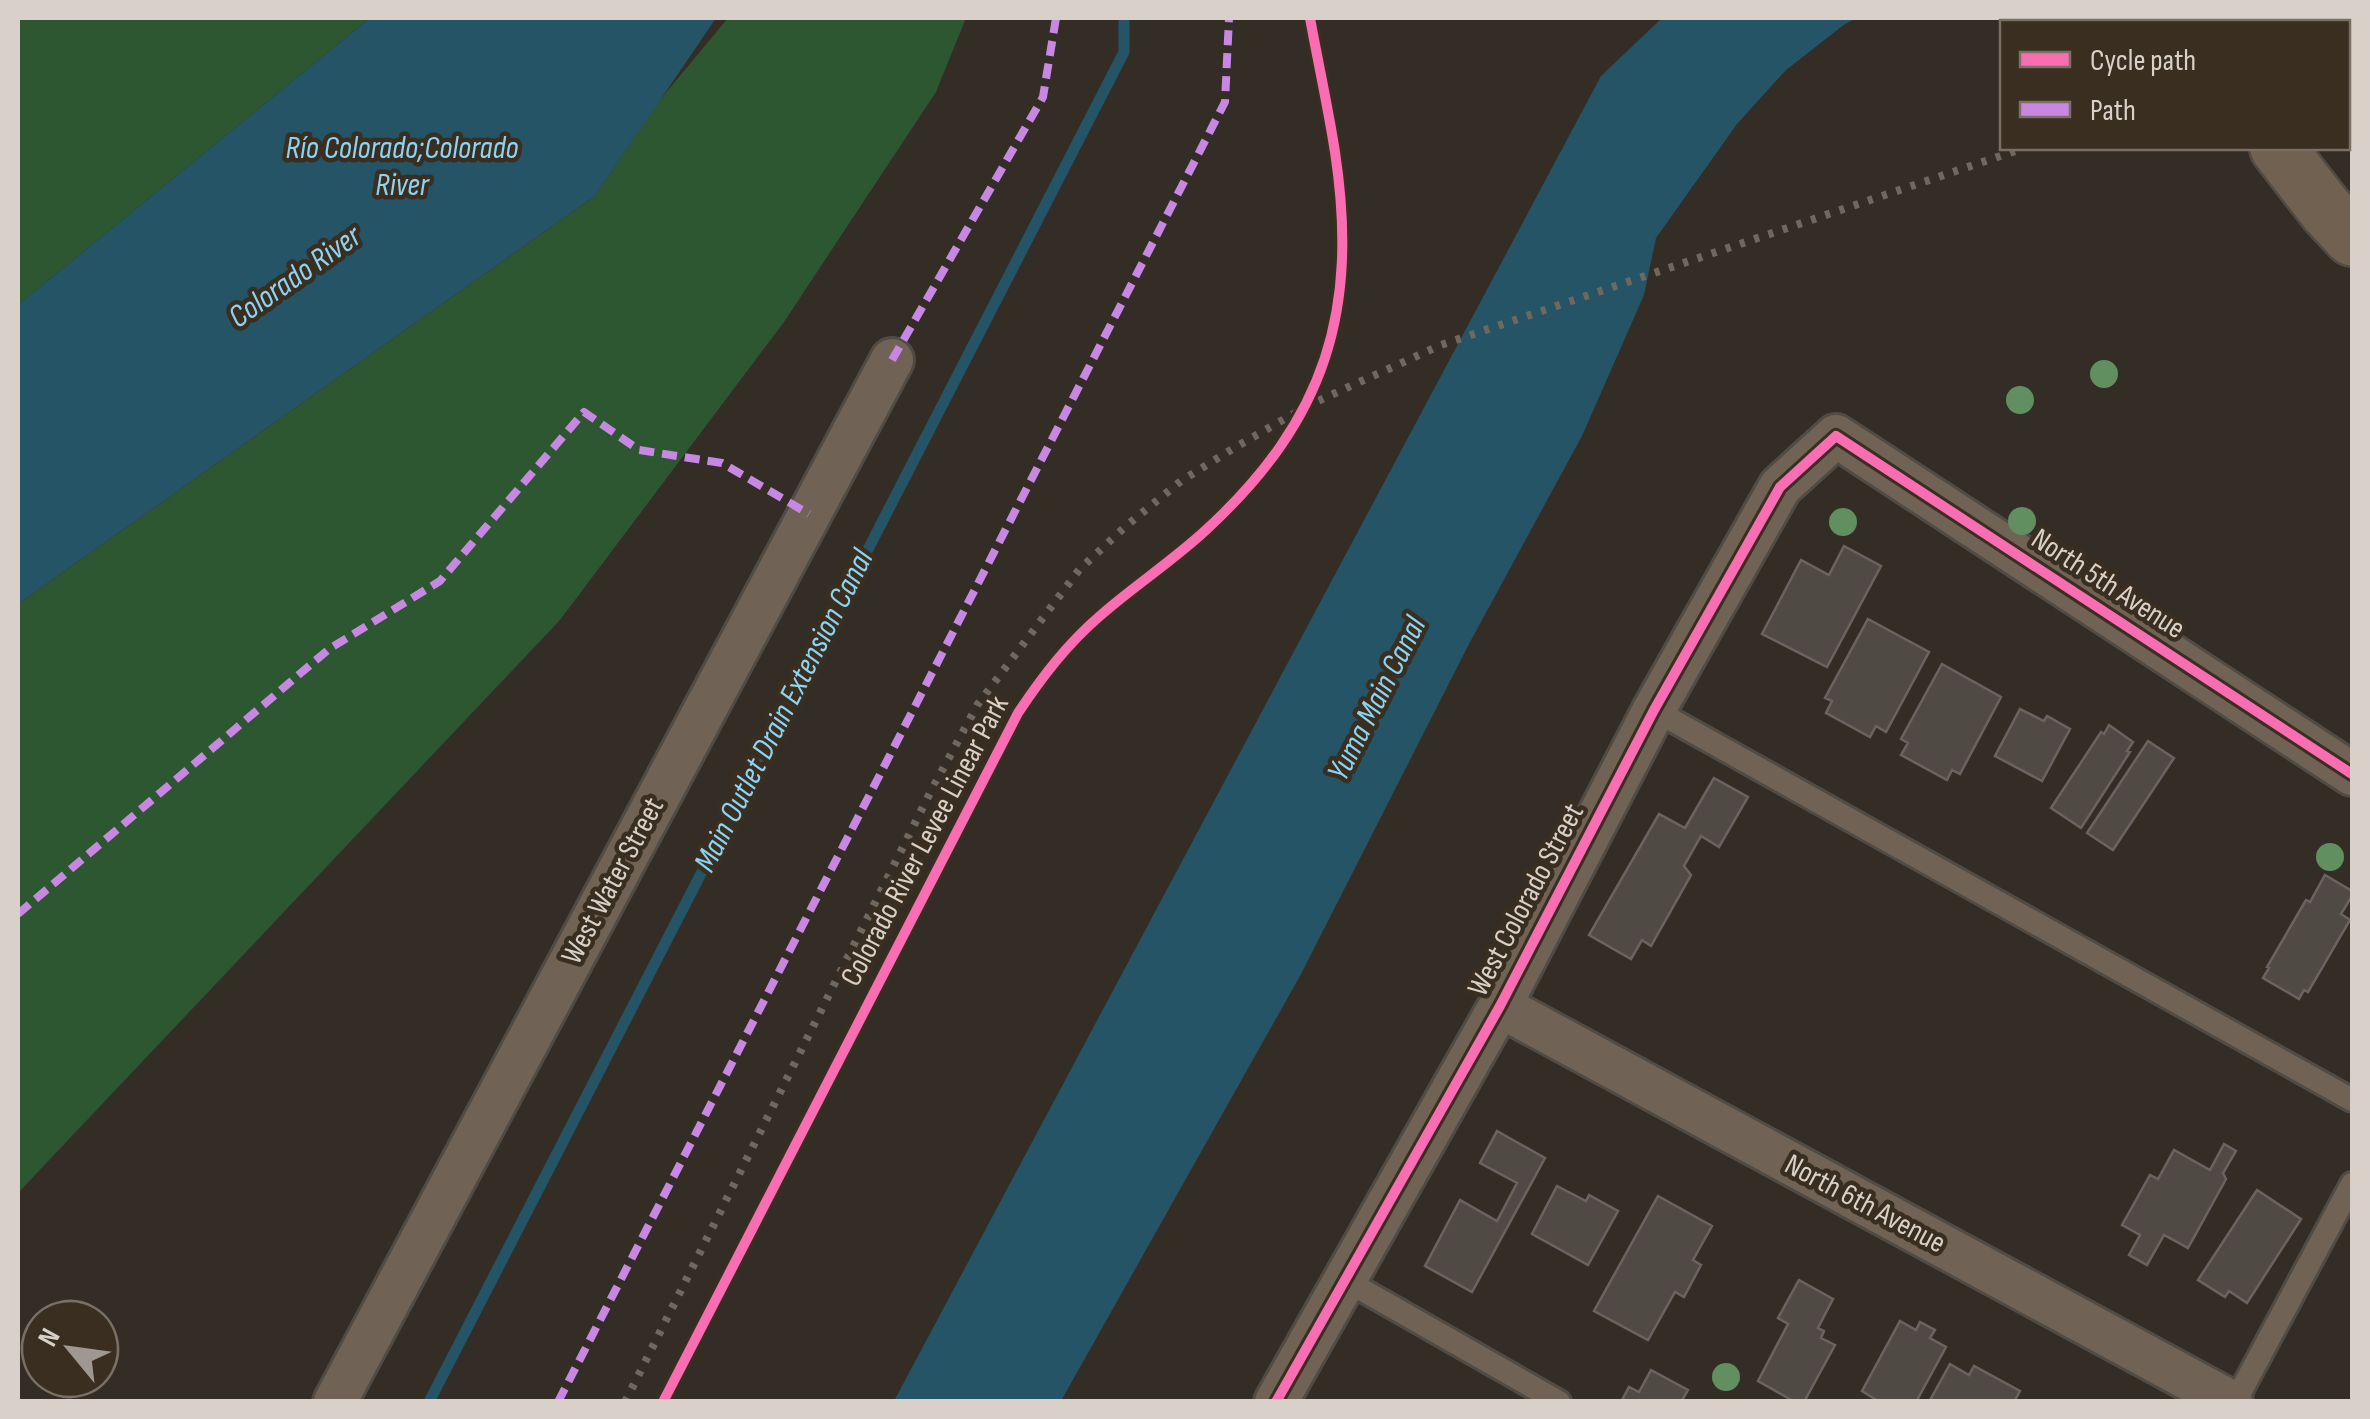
<svg xmlns="http://www.w3.org/2000/svg" width="2370" height="1419" viewBox="0 0 2370 1419" font-family="'Sofia Sans Condensed',sans-serif">
	<style>
		.green { fill: #2d5730 }
		.water { fill: #245466 }
		.lines { fill: none; stroke-linecap: round; stroke-linejoin: round }
		.stream { stroke: #245466; stroke-width: 11 }
		.building { fill: #504a45; stroke: #6b6360; stroke-width: 2.5 }
		.lane-casing { stroke: #504b44; stroke-width: 28 }
		.street-casing { stroke: #504b44; stroke-width: 48 }
		.primary-casing { stroke: #504b44; stroke-width: 60 }
		.lane { stroke: #706356; stroke-width: 22 }
		.street { stroke: #706356; stroke-width: 42 }
		.primary { stroke: #706151; stroke-width: 55 }
		.rail { stroke: #6f685e; stroke-width: 8; stroke-dasharray: 5 10; stroke-linecap: butt }
		.quiet { stroke: #c787e3; stroke-width: 8; stroke-dasharray: 15 8; stroke-linecap: butt }
		.cycleway-casing { stroke: #392e20; stroke-width: 16 }
		.cycleway { stroke: #f96db3; stroke-width: 10 }
		.tree { fill: #628f60 }
		.labels { text-anchor: middle; dominant-baseline: central; stroke-width: 9; stroke-linejoin: round; paint-order: stroke }
		.street-label { font-size: 30px; fill: #d9d1c9; stroke: #392e20 }
		.water-label { font-size: 32px; font-style: italic; fill: #8cd4f2; stroke: #392e20 }
	</style>
	<rect width="100%" height="100%" fill="#332d26"/>
	<path class="green" d="M18,18H370L18,305Z
		M728,18H966L936,92L784,322L560,620L18,1193V604L595,196L659,101Z"/>
	<path class="water" d="M370,18H716L595,196L18,604V305Z
		M1662,18H1857L1845,24L1786,70L1737,124L1656,238L1644,295L1582,436L1469,644L1300,976L1061,1401H894L1601,76Z"/>
	<g class="lines">
		<path class="stream" d="M429,1402L1124,52V18"/>
	</g>
	<path class="building" d="M1844,546L1881,566L1827,667L1762,634L1801,560L1829,575Z
		M1868,619L1929,652L1886,732L1876,726L1870,737L1826,713L1832,701L1825,698Z
		M1942,664L2001,697L1960,774L1952,770L1947,780L1901,755L1908,743L1901,739Z
		M2020,709L2044,721L2047,716L2070,729L2042,781L1995,756Z
		M2109,725L2133,742L2127,751L2130,752L2081,828L2051,808L2101,732L2104,734Z
		M2148,741L2174,758L2113,850L2087,833Z
		M1714,778L1748,797L1719,847L1701,836L1684,866L1691,875L1651,946L1642,940L1631,959L1589,935L1659,814L1685,828Z
		M2325,875L2352,891V896L2341,914L2350,920L2308,992L2304,990L2299,999L2263,978L2269,968L2267,967L2306,900L2310,902Z
		M1497,1131L1545,1158L1472,1292L1425,1266L1460,1200L1497,1221L1517,1183L1480,1163Z
		M2224,1144L2236,1151L2223,1173L2226,1179L2188,1248L2164,1235L2147,1265L2129,1255L2140,1235L2122,1225L2150,1175L2158,1179L2174,1150L2210,1170Z
		M1557,1186L1586,1201L1589,1195L1618,1211L1588,1265L1532,1234Z
		M2257,1190L2301,1219L2247,1303L2229,1291L2225,1297L2198,1280Z
		M1658,1196L1712,1226L1693,1260L1701,1265L1684,1297L1675,1292L1648,1340L1594,1311Z
		M1799,1280L1833,1299L1818,1328L1824,1331L1821,1338L1835,1345L1804,1402H1795L1758,1381L1788,1324L1778,1318Z
		M1900,1321L1916,1330L1920,1322L1935,1330L1930,1338L1946,1347L1916,1402H1880L1862,1391Z
		M1950,1364L1969,1375L1974,1366L2020,1391L2014,1402H1929Z
		M1651,1370L1688,1390L1681,1402H1621L1629,1387L1639,1392Z"/>
	<g class="lines">
		<g class="lane-casing">
			<path id="lane" d="M1654,710L2352,1100
				M1345,1280L1559,1402
				M2235,1402L2352,1184"/>
		</g>
		<g class="street-casing">
			<path id="street" d="M1500,1006L2231,1402
				M335,1402L892,360
				M1276,1402L1500,1006L1654,710L1780,487L1836,436L2352,774"/>
		</g>
		<g class="primary-casing">
			<path id="primary" d="M2194,18L2197,22
				M2256,18L2265,22
				M2351,18L2352,19
				M2348,70L2352,73
				M2278,148L2326,210L2352,238"/>
		</g>
		<use href="#lane" class="lane"/>
		<use href="#street" class="street"/>
		<use href="#primary" class="primary"/>
		<path class="rail" d="M2348,41L2352,39
			M625,1402L930,793L978,704L1079,570L1126,526L1181,481L1234,448L1309,405L1441,345L2024,148"/>
		<path class="quiet" d="M892,360L1043,97L1056,18
			M18,914L329,649L440,581L584,412L639,450L722,463L809,514
			M558,1402L1225,102L1229,18"/>
		<g class="cycleway-casing">
			<path id="cycleway" d="M663,1402L1018,713C1042,677 1067,644 1101,615C1135,585 1174,560 1207,529C1326,419 1359,311 1335,152C1328,107 1318,62 1310,18
				M1276,1402L1500,1006L1654,710L1780,487L1836,436L2352,774"/>
		</g>
		<use href="#cycleway" class="cycleway"/>
	</g>
	<g class="tree">
		<circle cx="2104" cy="374" r="14"/>
		<circle cx="2020" cy="400" r="14"/>
		<circle cx="2022" cy="521" r="14"/>
		<circle cx="1843" cy="522" r="14"/>
		<circle cx="2330" cy="857" r="14"/>
		<circle cx="1726" cy="1377" r="14"/>
	</g>
	<g class="labels">
		<g class="street-label">
			<text transform="translate(2108 584) rotate(33)">North 5th Avenue</text>
			<text transform="translate(925 841) rotate(-62)">Colorado River Levee Linear Park</text>
			<text transform="translate(613 881) rotate(-62)">West Water Street</text>
			<text transform="translate(1526 900) rotate(-62)">West Colorado Street</text>
			<text transform="translate(1865 1204) rotate(28)">North 6th Avenue</text>
		</g>
		<g class="water-label">
			<text x="402" y="148">Río Colorado;Colorado<tspan x="402" dy="37">River</tspan></text>
			<text transform="translate(295 277) rotate(-35)">Colorado River</text>
			<text transform="translate(1377 699) rotate(-63)">Yuma Main Canal</text>
			<text transform="translate(784 711) rotate(-63)">Main Outlet Drain Extension Canal</text>
		</g>
	</g>
	<rect width="2370" height="1419" fill="none" stroke="#d9d1c9" stroke-width="40"/>
	<rect x="2000" y="20" width="350" height="130" fill="#392e20" stroke="#796f64" stroke-width="2.5"/>
	<rect x="2020" y="52" width="50" height="15" fill="#f96db3" stroke="#796f64" stroke-width="2.5"/>
	<text x="2090" y="70" font-size="30" fill="#d9d1c9">Cycle path</text>
	<rect x="2020" y="102" width="50" height="15" fill="#c787e3" stroke="#796f64" stroke-width="2.5"/>
	<text x="2090" y="120" font-size="30" fill="#d9d1c9">Path</text>
	<g transform="translate(70 1349) rotate(299)"><circle r="48" fill="#392e20" stroke="#796f64" stroke-width="2.5"/>
	<path d="M0-8L18 38L0 25L-18 38Z" fill="#9f9890"/>
	<text y="-15" font-size="28" font-weight="bold" text-anchor="middle" fill="#d9d1c9">N</text>
	</g>
</svg>
